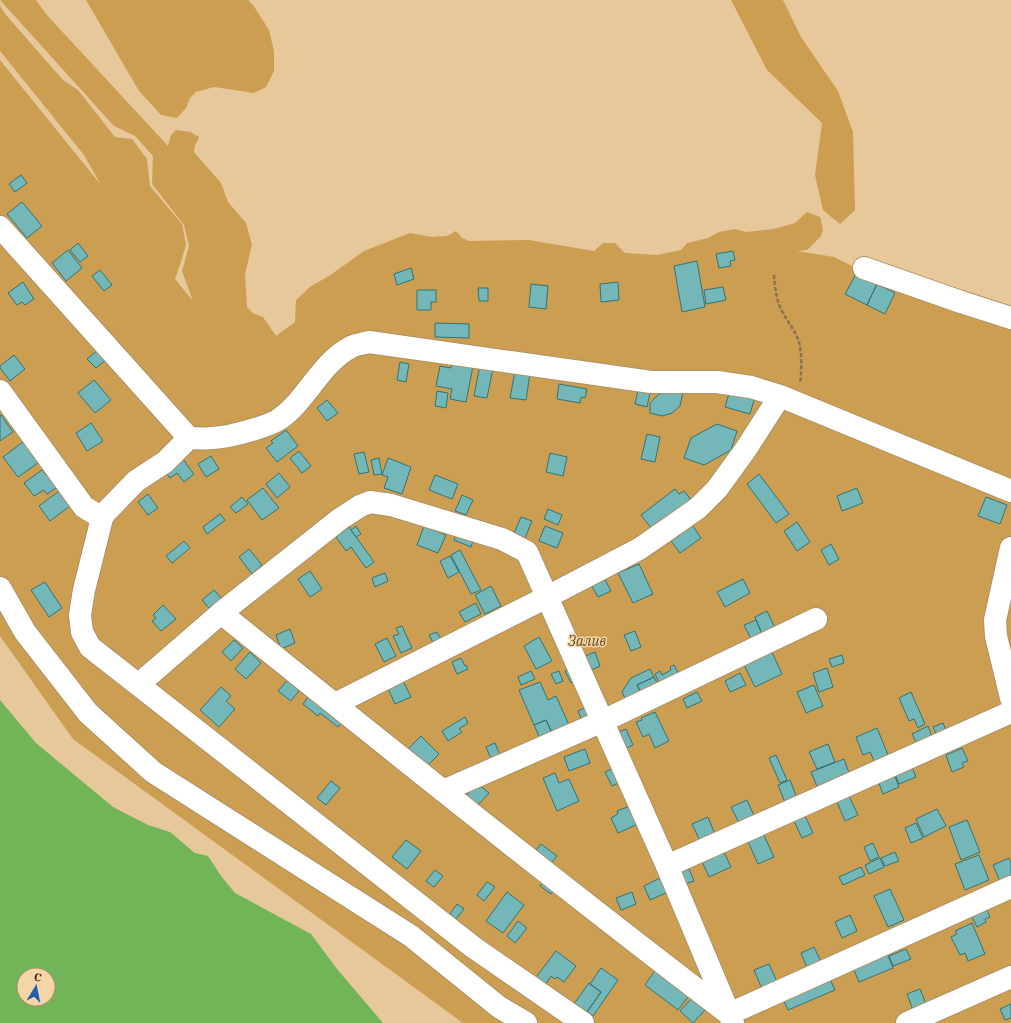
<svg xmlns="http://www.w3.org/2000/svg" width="1011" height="1023" viewBox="0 0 1011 1023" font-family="'IBM Plex Serif',serif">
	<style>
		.green { fill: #cc9e52 }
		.water { fill: #71b558; fill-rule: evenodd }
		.building { fill: #74b7b8; stroke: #317476 }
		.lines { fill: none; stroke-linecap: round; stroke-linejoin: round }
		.minor-casing { stroke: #ad9166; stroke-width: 24 }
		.path { stroke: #867254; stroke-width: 2.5; stroke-dasharray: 4 2; stroke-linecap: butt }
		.minor { stroke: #fff; stroke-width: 22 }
		.labels { text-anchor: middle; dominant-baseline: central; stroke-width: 3; stroke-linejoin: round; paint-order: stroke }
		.park-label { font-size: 14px; font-style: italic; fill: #60461a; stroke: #f3d5a8 }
	</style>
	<rect width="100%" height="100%" fill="#e6c89b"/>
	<path class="green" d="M0,0H36L46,14L168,146L171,135L176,130L191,132L195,135L198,136L199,138L195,145L194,152L221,183L228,202L246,223L252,245L245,274L247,307L253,313L263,317L276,336L295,322L296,300L311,286L329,276L364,251L410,233L432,237L447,236L456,231L462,238L469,241L529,240L594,251L603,243H615L625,253L657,255L681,250L687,243L708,238L719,232L735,229L746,232L774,229L795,223L807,212L820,217L823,230L821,236L807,250L797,251L834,257L894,287L1011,324V1023H463L73,739L0,636V60L101,185L84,155L0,51V6L6,15L63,80L78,90L115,137L132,139L147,159L150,186L182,224L186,245L180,265L175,279L193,301L182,271L189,246L184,225L152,184L153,156L135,136L114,126Z
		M86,0H248L253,5L269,30L274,51V71L266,87L254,93L214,87L196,92L190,98L186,108L177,118L161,115L139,91Z
		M731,0H783L801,37L838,91L853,132L855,210L840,224L823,210L815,175L822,123L767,70Z"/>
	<path class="water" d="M0,700L36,743L113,807L148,825L170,832L195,853L208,856L221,876L235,893L311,934L337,969L383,1023H0ZM24,975H48V999H24Z"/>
	<path class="building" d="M21,175L27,183L15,192L9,184Z
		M22,202L42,226L27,238L7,214Z
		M78,243L88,256L80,262L70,250Z
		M68,250L82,268L66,281L52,263Z
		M733,251L735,260L730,261L731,266L719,268L716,254Z
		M697,261L705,307L682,312L674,266Z
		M411,268L414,279L397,285L394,274Z
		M100,270L112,285L104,291L92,276Z
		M856,274L877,284L867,305L845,294Z
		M23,282L34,299L25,305L22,302L17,305L8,293Z
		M618,282L619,300L601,302L600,284Z
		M531,284L548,286L546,309L529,307Z
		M877,284L895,293L885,314L867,305Z
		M723,287L726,300L706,304L704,290Z
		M478,288H488V301H479Z
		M417,290H436V302H431V310H417Z
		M435,323L469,324V338L435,337Z
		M100,348L108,358L96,368L87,359Z
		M14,355L25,369L10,381L0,368V366Z
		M453,357L474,361L466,402L450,399L452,389L436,386L440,366L451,368Z
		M400,362L409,364L406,382L397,380Z
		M480,365L493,368L487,398L474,396Z
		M515,371L530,373L526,400L510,398Z
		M94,380L111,400L95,413L78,393Z
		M559,384L587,389L585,398L581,397L580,403L557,399Z
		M639,385L651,388L647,407L635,404Z
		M670,390L683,392L680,406L672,413L662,416L650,413V403L659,394Z
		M730,390L755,397L750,414L725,407Z
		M437,391L448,393L446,408L435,406Z
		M327,400L338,413L327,421L317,408Z
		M0,415H1L13,432L0,441Z
		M91,423L103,441L87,451L76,433Z
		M717,424L737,431L731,450L704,465L684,458L691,438Z
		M286,430L298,446L277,462L266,448L273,443L271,441Z
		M647,434L660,437L655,462L641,459Z
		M23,442L38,463L18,477L3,457Z
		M299,451L311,466L302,473L290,458Z
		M364,452L369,472L359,474L354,454Z
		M550,453L567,457L563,476L546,472Z
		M211,456L219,469L206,477L198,464Z
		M182,458L194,474L184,482L177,473L170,478L165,471Z
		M379,458L382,474L374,475L371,460Z
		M388,458L411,467L402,494L384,488L388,477L382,475Z
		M42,470L47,476L50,473L59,486L47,494L44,490L34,496L24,483Z
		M279,473L290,487L277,498L266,484Z
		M759,474L789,514L776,523L747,484Z
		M435,475L458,484L452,499L429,490Z
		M263,488L279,508L262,520L247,500Z
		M857,488L863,503L842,511L837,496Z
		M675,489L679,494L684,491L694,504L655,533L641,515Z
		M59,491L70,506L50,521L39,506Z
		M148,494L158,508L148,515L138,502Z
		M462,495L473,500L466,515L455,511Z
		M242,497L248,504L236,513L230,507Z
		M986,497L1007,505L1000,524L978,516Z
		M548,509L562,515L558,525L544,519Z
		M220,514L225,520L207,534L203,527Z
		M521,517L532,521L525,538L514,533Z
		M690,522L701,538L680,553L671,541L680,535L677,531Z
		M797,522L810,542L797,551L784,531Z
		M356,526L361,534L356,537L351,530Z
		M424,526L446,535L438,553L417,545Z
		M545,526L563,533L557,548L539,541Z
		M349,527L374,562L366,568L351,547L346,551L336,537Z
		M457,532L474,538L471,547L454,540Z
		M184,541L190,548L172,563L166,556Z
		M831,544L839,559L829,565L821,550Z
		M249,549L262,565L252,574L239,557Z
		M460,550L481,590L471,594L451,555Z
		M450,556L459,572L448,578L440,561Z
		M639,564L653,594L633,603L618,573Z
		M310,571L322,589L310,597L298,579Z
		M385,573L388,581L375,587L372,578Z
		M603,576L611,591L598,597L590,583Z
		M743,579L750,593L725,607L717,592Z
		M45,582L62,608L49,617L31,590Z
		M491,586L501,606L485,614L475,595Z
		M214,590L223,600L215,607L213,605L209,608L202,600Z
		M476,603L481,614L465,622L459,612Z
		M163,605L176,619L161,631L152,621L156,618L153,615Z
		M767,611L775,628L762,634L755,617Z
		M756,620L762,634L751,639L744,625Z
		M402,626L412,648L401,653L393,636L399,634L396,628Z
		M290,629L295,643L281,649L276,635Z
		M635,631L641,647L631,651L624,635Z
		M437,632L443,642L435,646L429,635Z
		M539,637L552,661L536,669L524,646Z
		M387,638L396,656L384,662L375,644Z
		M234,640L243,648L231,661L222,652Z
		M771,650L782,674L755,687L743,663Z
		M250,652L261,663L246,679L235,669Z
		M595,652L600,666L589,671L583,657Z
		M842,655L844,663L832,667L829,659Z
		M461,658L465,666L466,665L468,669L457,674L452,662Z
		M674,665L681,679L662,689L655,674L660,671L662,675L671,670L670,667Z
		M573,667L579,679L571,683L565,671Z
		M827,668L833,687L819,692L813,673Z
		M650,669L654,677L637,685L644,698L628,705L622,692L631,678Z
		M531,671L535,679L521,685L518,677Z
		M559,671L563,681L556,684L551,674Z
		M740,673L746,685L730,692L725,681Z
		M290,677L302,687L291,701L278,691Z
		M401,677L411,697L395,704L386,684Z
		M654,677L660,689L644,698L637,685Z
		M540,682L548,700L556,696L569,725L552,732L546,720L534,725L519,690Z
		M814,685L823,706L806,713L797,692Z
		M221,687L231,696L226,701L235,709L219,727L200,710Z
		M697,692L702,701L687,708L683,699Z
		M911,692L925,724L918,728L914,719L909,721L899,698Z
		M311,693L344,719L338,727L320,713L318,716L303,704Z
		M591,705L595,715L582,721L578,711Z
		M655,712L669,741L655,748L649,734L643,737L636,722L642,720L641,718Z
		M465,717L468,723L459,729L462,732L448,741L442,731Z
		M546,720L554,738L542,743L534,725Z
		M943,723L947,732L937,736L933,727Z
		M928,726L933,739L918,746L912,734Z
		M877,728L891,762L877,767L870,752L863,755L856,737Z
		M626,729L633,745L623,750L616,733Z
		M421,736L439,754L426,767L407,750Z
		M495,743L502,760L493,763L486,747Z
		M828,744L835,762L817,769L809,752Z
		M962,748L968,761L962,763L964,767L952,772L946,755Z
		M585,749L590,763L569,771L564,757Z
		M776,755L787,780L780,783L769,758Z
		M844,759L851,778L819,791L811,772Z
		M912,767L916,777L899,784L895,774Z
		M614,768L621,782L612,786L605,772Z
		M555,773L559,783L569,779L579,801L557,811L543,778Z
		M894,774L899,787L883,794L878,781Z
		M790,780L797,798L785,802L778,785Z
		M331,781L340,788L326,805L317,798Z
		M477,783L489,793L477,806L466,796Z
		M849,796L858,815L845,821L837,802Z
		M747,800L755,818L740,825L731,807Z
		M630,806L638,824L618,833L611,818L618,814L617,811Z
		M937,809L946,826L924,837L916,819Z
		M805,816L813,833L802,838L794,821Z
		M708,817L716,837L701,843L692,824Z
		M967,820L980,852L961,860L949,827Z
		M916,823L923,838L911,843L905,828Z
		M762,831L774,857L758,864L746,837Z
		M406,840L421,851L407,869L392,857Z
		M873,843L879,857L870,861L864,847Z
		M541,844L557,856L549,866L533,854Z
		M722,848L731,867L709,877L700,857Z
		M895,852L899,861L885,866L881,858Z
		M979,855L989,880L965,890L955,864Z
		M880,858L884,867L869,874L865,865Z
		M1009,858L1011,863V882L1002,886L993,865Z
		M861,867L865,875L843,885L839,877Z
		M689,869L694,881L685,884L680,872Z
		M435,870L443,876L434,887L426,881Z
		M547,876L558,885L551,894L540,886Z
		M662,877L668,892L650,900L644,886Z
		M487,882L495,887L484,901L477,895Z
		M890,889L904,920L888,927L874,896Z
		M507,892L524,905L503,933L486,921Z
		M632,892L636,904L621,910L616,898Z
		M457,904L464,909L456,919L450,914Z
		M986,908L990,917L985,919L986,922L977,927L971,915Z
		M850,915L857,931L842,938L835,922Z
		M518,921L527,928L515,943L507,936Z
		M972,923L985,954L968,961L965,953L960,955L951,937L957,934L955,931Z
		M814,947L822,964L808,970L801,953Z
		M885,948L893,968L859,982L851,963Z
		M906,949L911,959L893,966L889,956Z
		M556,951L576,966L564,982L557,977L555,979L551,976L544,987L534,980Z
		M769,964L777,982L762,989L754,970Z
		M658,966L692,992L678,1010L645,985Z
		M601,968L618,980L593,1016L587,1012L601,992L590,984Z
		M828,975L835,990L788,1010L781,995Z
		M589,983L601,992L584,1016L571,1008Z
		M920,989L926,1004L913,1010L907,994Z
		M693,997L706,1009L693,1023L680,1011Z
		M1011,1004V1018L1005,1020L1000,1009Z"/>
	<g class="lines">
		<g class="minor-casing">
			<path id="minor" d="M0,227L189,438
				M864,268L961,302L1011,318
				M0,391L84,507L102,518
				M1011,548L995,620L996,636L1011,698
				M0,588L25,632L88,713L153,772L411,936L499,1007L526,1023
				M221,613C389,748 557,883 729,1014L1011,887
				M139,684L221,613L340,519L360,506L370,502L391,505L502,539L527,552L667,866L733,1023
				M335,704L547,597L639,549L671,527L698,508L717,489L746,449L780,396
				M443,791L603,721L816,619
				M667,866L1011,712
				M583,1023L473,947L90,647L82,632L80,615L84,590L102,518L105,513L136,481L165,462L189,438C197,438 205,439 213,438C229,437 264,428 278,420C307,401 319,364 351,347C356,344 363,344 369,342L651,382H717L751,387L780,396L1011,491
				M907,1023L1011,977"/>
		</g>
		<path class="path" d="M774,275C775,287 776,300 782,311C787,321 794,329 798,339C802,351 802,370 800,383"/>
		<use href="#minor" class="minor"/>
	</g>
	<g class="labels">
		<g class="park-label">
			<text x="587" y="641">Залив</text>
		</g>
	</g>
	<g transform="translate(36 987) rotate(10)"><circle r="19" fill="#f3d5a8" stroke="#a7916e"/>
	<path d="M0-3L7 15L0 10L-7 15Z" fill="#205bad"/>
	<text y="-6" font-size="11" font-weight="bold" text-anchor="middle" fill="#362a18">С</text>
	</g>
</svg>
